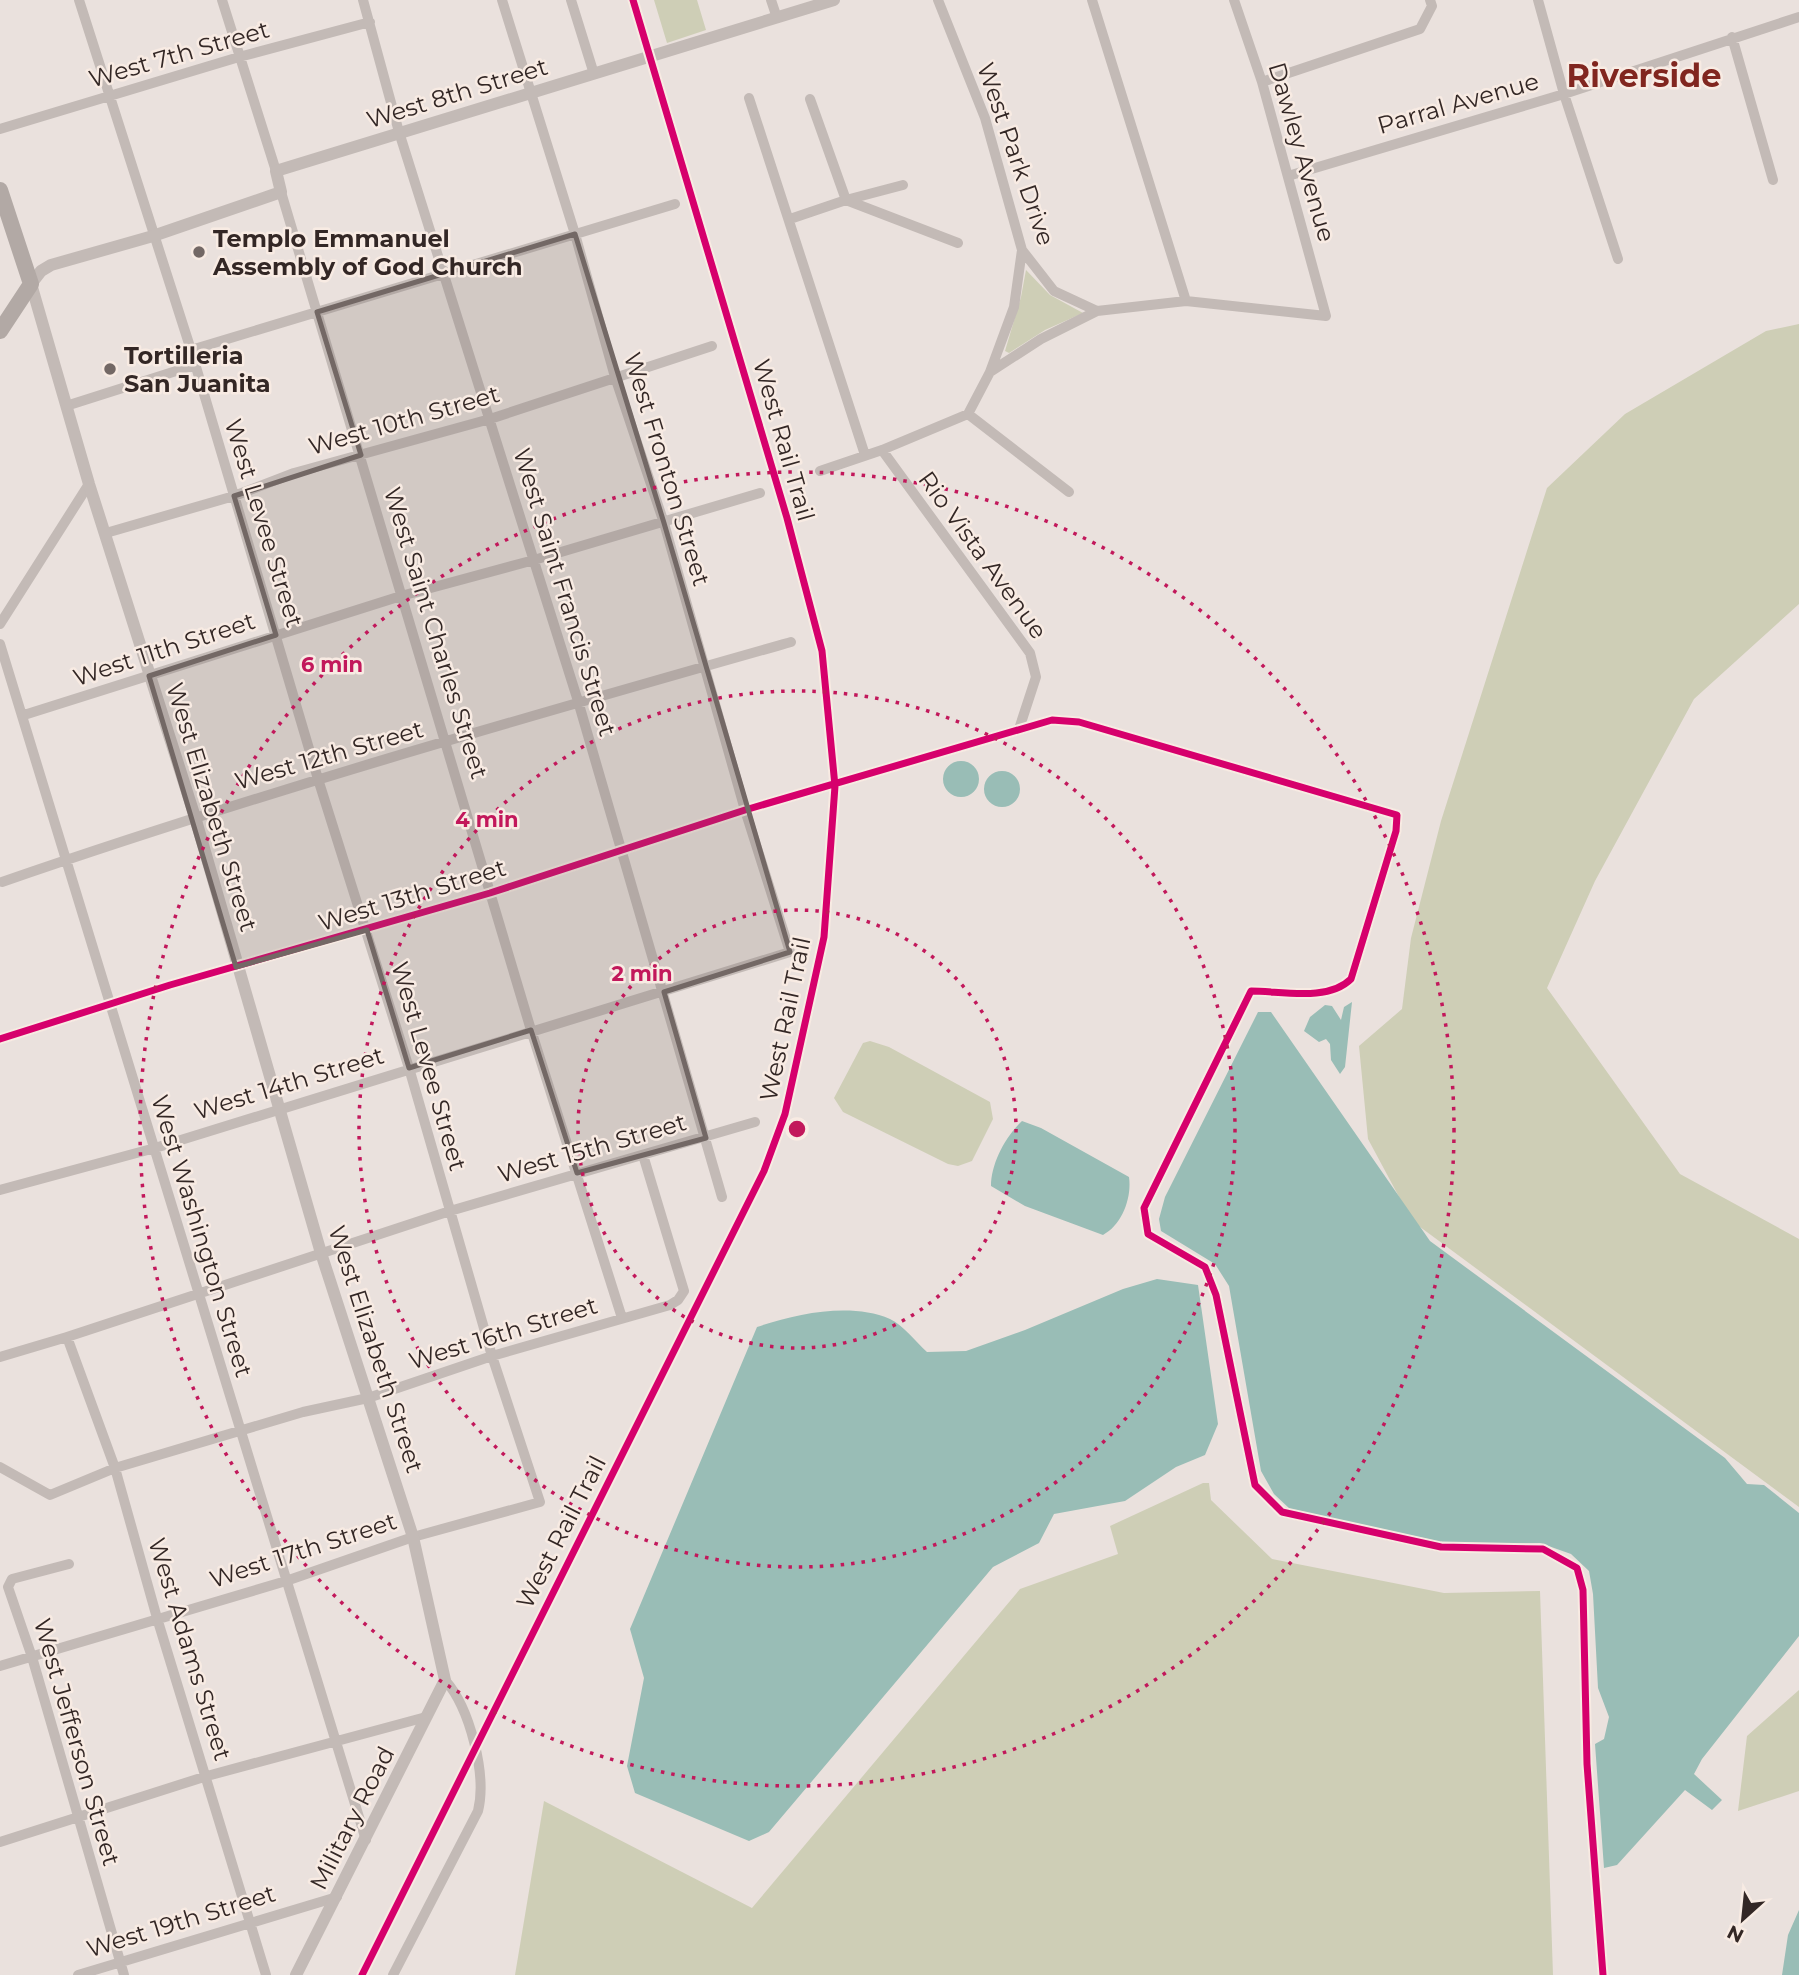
<svg xmlns="http://www.w3.org/2000/svg" width="1799" height="1975" viewBox="0 0 1799 1975" font-family="Montserrat,sans-serif">
	<style>
		.green { fill: #ceceb6 }
		.water { fill: #99bdb6 }
		.lines { fill: none; stroke-linecap: round; stroke-linejoin: round }
		.minor { stroke: #c3bab6; stroke-width: 10 }
		.tertiary { stroke: #c3bab6; stroke-width: 12 }
		.primary { stroke: #b2a9a5; stroke-width: 16 }
		.cycleway-casing { stroke: #f8ebe3; stroke-width: 11 }
		.cycleway { stroke: #d6006c; stroke-width: 7 }
		.marked { fill: #736865; fill-opacity: 0.2; stroke: #736865; stroke-width: 5; stroke-linejoin: round }
		.ring { fill: none; stroke: #c2185b; stroke-width: 3.5; stroke-dasharray: 3.5 7 }
		.poi-dot { fill: #736865; stroke: #f8ebe3; stroke-width: 2.5 }
		.labels { text-anchor: middle; dominant-baseline: central; stroke-width: 5; stroke-linejoin: round; paint-order: stroke }
		.street-label { font-size: 24px; fill: #332725; stroke: #f8ebe3 }
		.poi-label { font-size: 24px; font-weight: bold; fill: #332725; stroke: #f8ebe3; text-anchor: start }
		.district-label { font-size: 32px; font-weight: bold; fill: #81261f; stroke: #f8ebe3 }
		.centre { fill: #c2185b; stroke: #f8ebe3; stroke-width: 3.5 }
		.ring-label { font-size: 21px; text-anchor: middle; font-weight: bold; fill: #c2185b; stroke: #f8ebe3; stroke-width: 5; stroke-linejoin: round; paint-order: stroke }
	</style>
	<rect width="100%" height="100%" fill="#eae1dd"/>
	<path class="green" d="M654,0H697L706,30L667,43Z
		M1026,270L1050,295L1083,313L1045,330L1009,353L1005,351L1021,297Z
		M1799,324V604L1694,699L1595,881L1547,988L1680,1174L1799,1239V1507L1412,1221L1368,1139L1359,1046L1402,1009L1411,938L1441,821L1547,488L1625,414L1766,331Z
		M870,1041L889,1047L990,1102L993,1119L972,1161L958,1166L948,1164L843,1112L834,1098L863,1043Z
		M1203,1483H1209L1211,1500L1272,1559L1444,1593L1540,1591L1553,1975H515L544,1801L752,1908L1020,1589L1118,1554L1110,1526Z
		M1799,1690V1791L1738,1811L1747,1736Z"/>
	<path class="water" d="M943 779a18 18 0 1 1 36 0a18 18 0 1 1-36 0Z
		M984 789a18 18 0 1 1 36 0a18 18 0 1 1-36 0Z
		M1352,1002L1345,1067L1340,1074L1331,1060L1330,1044L1326,1039L1319,1042L1304,1031L1310,1017L1325,1005L1332,1006L1341,1020L1344,1007Z
		M1258,1012H1271L1430,1241L1725,1458L1747,1484L1764,1485L1799,1513V1636L1702,1759L1694,1774L1722,1800L1712,1810L1685,1790L1617,1865L1604,1868L1595,1744L1604,1739L1609,1717L1598,1688L1593,1594L1589,1571L1571,1554L1540,1543L1443,1544L1291,1510L1274,1494L1261,1471L1229,1286L1215,1264L1161,1231L1159,1219L1165,1197Z
		M1022,1121L1041,1128L1129,1177C1132,1198 1122,1225 1103,1235L1025,1206L991,1186C991,1164 1005,1137 1022,1121Z
		M1157,1279L1198,1285L1218,1424L1205,1455L1176,1467L1125,1501L1054,1514L1039,1543L993,1567L769,1832L749,1841L635,1793L627,1766L644,1678L630,1629L757,1327C796,1314 850,1302 890,1319C903,1325 916,1342 927,1352L966,1351L1025,1330L1123,1289Z
		M1799,1910V1975H1782L1788,1935Z"/>
	<g class="lines">
		<path class="minor" d="M222,0L276,171
			M363,0L399,132L578,701L722,1197
			M571,0L594,74
			M771,0L777,18
			M938,0L985,118L1022,250L1054,291L1097,311L1186,301L1326,316L1262,82L1234,0
			M1092,0L1186,301
			M1538,0L1564,94L1618,259
			M1732,37L1773,180
			M1262,82L1420,29L1432,6L1430,0
			M749,98L865,455
			M810,99L846,200L903,185
			M0,129L239,57L370,22
			M1288,176L1564,94L1799,17
			M281,192L531,1030L622,1318
			M790,219L846,200L958,243
			M191,350L675,204
			M990,372L1014,307L1022,250
			M66,406L195,365
			M968,414L1069,492
			M882,450L1030,653L1036,677L1019,729
			M820,471L882,450L968,414L990,372L1041,339L1097,311
			M106,533L234,496L294,473L490,419L712,346
			M0,624L89,484
			M0,644L366,1840
			M24,715L401,596L534,560L760,493
			M2,882C262,792 527,717 791,642
			M0,1039L170,985L490,893L745,810L1052,720L1079,722L1397,815L1396,831L1351,979C1328,1002 1281,991 1251,991L1144,1208L1148,1234L1205,1267L1216,1295L1255,1485L1282,1512L1441,1547L1543,1549L1577,1568L1583,1590L1587,1764L1603,1975
			M0,1190L155,1148L790,952L745,810L664,523L615,377L575,234L502,0
			M67,1337L115,1468L157,1618L266,1975
			M0,1357L67,1337L450,1211L755,1122
			M0,1467L50,1495L115,1468L303,1412L368,1398L492,1356L670,1305L678,1300L684,1291L643,1155
			M69,1564L12,1579L8,1587L32,1657L124,1975
			M0,1666L286,1581L413,1537L540,1502L492,1356L409,1068L318,779L191,350L79,0
			M0,1842L207,1776L426,1717
			M78,1975L337,1897
			M393,1975L478,1811C487,1775 470,1708 445,1680"/>
		<path class="tertiary" d="M296,1975L445,1680L413,1537L321,1253L195,817L89,484L31,284L41,271L51,265L153,236L281,192L276,171L834,0"/>
		<path class="primary" d="M0,190L31,284L0,331"/>
		<g class="cycleway-casing">
			<path id="cycleway" d="M0,1039L170,985L490,893L745,810L1052,720L1079,722L1397,815L1396,831L1351,979C1328,1002 1281,991 1251,991L1144,1208L1148,1234L1205,1267L1216,1295L1255,1485L1282,1512L1441,1547L1543,1549L1577,1568L1583,1590L1587,1764L1603,1975
				M362,1975L764,1171L785,1114L824,937L835,786L822,651L787,518L633,0"/>
		</g>
		<use href="#cycleway" class="cycleway"/>
	</g>
	<path class="marked" d="M575,234L664,523L790,952L664,992L706,1138L577,1173L531,1030L409,1068L367,930L236,967L149,676L276,635L234,496L361,455L317,312Z"/>
	<g class="ring">
		<circle cx="797" cy="1129" r="219"/>
		<circle cx="797" cy="1129" r="438"/>
		<circle cx="797" cy="1129" r="657"/>
	</g>
	<g class="poi-dot">
		<circle cx="199" cy="252" r="7"/>
		<circle cx="110" cy="369" r="7"/>
	</g>
	<g class="labels">
		<g class="street-label">
			<text transform="translate(179 54) rotate(-16)">West 7th Street</text>
			<text transform="translate(457 93) rotate(-17)">West 8th Street</text>
			<text transform="translate(1458 103) rotate(-16)">Parral Avenue</text>
			<text transform="translate(1302 152) rotate(74)">Dawley Avenue</text>
			<text transform="translate(1016 154) rotate(71)">West Park Drive</text>
			<text transform="translate(404 420) rotate(-16)">West 10th Street</text>
			<text transform="translate(784 440) rotate(74)">West Rail Trail</text>
			<text transform="translate(667 469) rotate(73)">West Fronton Street</text>
			<text transform="translate(264 523) rotate(73)">West Levee Street</text>
			<text transform="translate(983 555) rotate(54)">Rio Vista Avenue</text>
			<text transform="translate(565 592) rotate(73)">West Saint Francis Street</text>
			<text transform="translate(436 633) rotate(73)">West Saint Charles Street</text>
			<text transform="translate(164 649) rotate(-18)">West 11th Street</text>
			<text transform="translate(329 755) rotate(-16)">West 12th Street</text>
			<text transform="translate(212 807) rotate(73)">West Elizabeth Street</text>
			<text transform="translate(412 895) rotate(-17)">West 13th Street</text>
			<text transform="translate(785 1019) rotate(-78)">West Rail Trail</text>
			<text transform="translate(429 1066) rotate(74)">West Levee Street</text>
			<text transform="translate(289 1083) rotate(-17)">West 14th Street</text>
			<text transform="translate(592 1148) rotate(-16)">West 15th Street</text>
			<text transform="translate(202 1236) rotate(73)">West Washington Street</text>
			<text transform="translate(503 1333) rotate(-17)">West 16th Street</text>
			<text transform="translate(376 1349) rotate(72)">West Elizabeth Street</text>
			<text transform="translate(561 1532) rotate(-63)">West Rail Trail</text>
			<text transform="translate(303 1550) rotate(-18)">West 17th Street</text>
			<text transform="translate(190 1649) rotate(73)">West Adams Street</text>
			<text transform="translate(77 1742) rotate(74)">West Jefferson Street</text>
			<text transform="translate(352 1818) rotate(-63)">Military Road</text>
			<text transform="translate(181 1921) rotate(-17)">West 19th Street</text>
		</g>
		<g class="poi-label">
			<text x="213" y="238">Templo Emmanuel<tspan x="213" dy="28">Assembly of God Church</tspan></text>
			<text x="124" y="355">Tortilleria<tspan x="124" dy="28">San Juanita</tspan></text>
		</g>
		<g class="district-label">
			<text x="1644" y="75">Riverside</text>
		</g>
	</g>
	<circle cx="797" cy="1129" r="10" class="centre"/>
	<g class="ring-label">
		<text x="332" y="672">6 min</text>
		<text x="487" y="827">4 min</text>
		<text x="642" y="981">2 min</text>
	</g>
	<g transform="translate(1743 1919) rotate(207)" stroke="#f8ebe3" stroke-width="5" paint-order="stroke">
	<path d="M0-5L12 26L0 18L-12 26Z" fill="#332725"/>
	<text y="-10" font-size="19" font-weight="bold" text-anchor="middle" fill="#332725">N</text>
	</g>
</svg>
